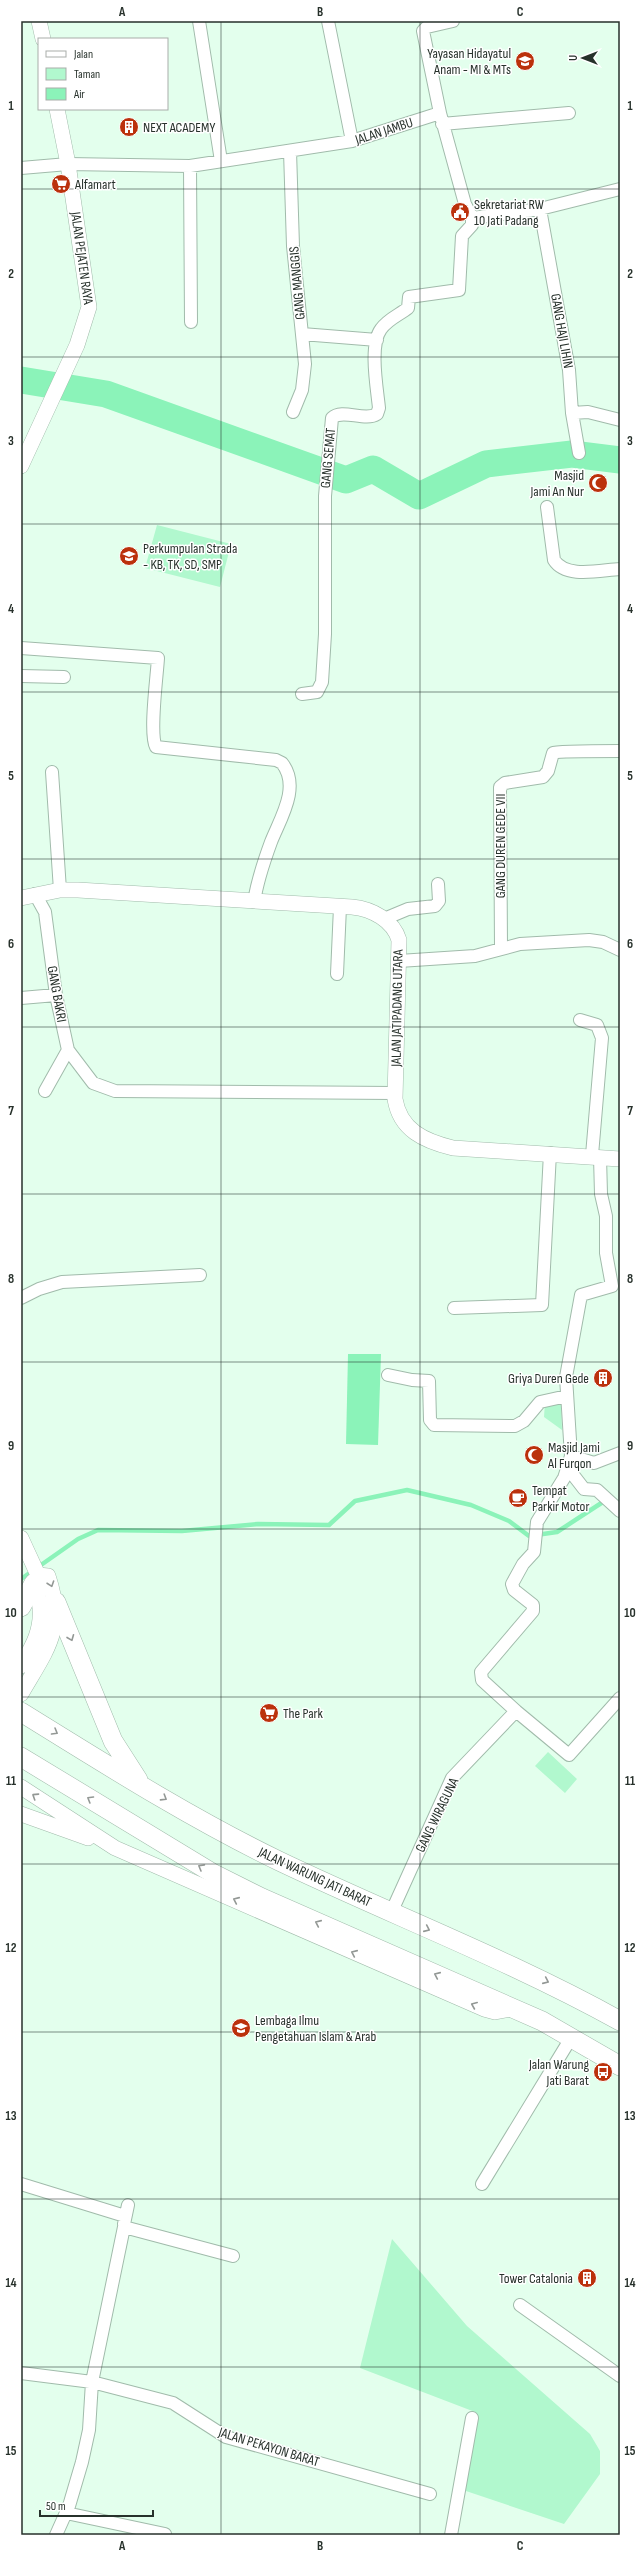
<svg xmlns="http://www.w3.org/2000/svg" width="641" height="2556" viewBox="0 0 641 2556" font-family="'Sofia Sans Condensed',sans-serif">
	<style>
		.green { fill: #b1f8ce }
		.water { fill: #8bf3b9 }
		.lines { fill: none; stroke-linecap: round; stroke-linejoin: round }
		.stream { stroke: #8bf3b9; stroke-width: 4.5 }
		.river { stroke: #8bf3b9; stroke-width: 27 }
		.minor-casing { stroke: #a1bbab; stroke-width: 14 }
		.tertiary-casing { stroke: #a1bbab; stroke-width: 16 }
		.primary-casing { stroke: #a1bbab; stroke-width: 20 }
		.minor { stroke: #fff; stroke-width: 12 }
		.tertiary { stroke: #fff; stroke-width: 15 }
		.primary { stroke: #fff; stroke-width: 19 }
		.oneway { stroke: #939895 }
		.grid { fill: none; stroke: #27312b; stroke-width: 1; stroke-opacity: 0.55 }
		.labels { text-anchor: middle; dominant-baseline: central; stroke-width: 3; stroke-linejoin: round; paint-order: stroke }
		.poi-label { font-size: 14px; fill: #27312b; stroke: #fff; text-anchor: start }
		.street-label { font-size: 14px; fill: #27312b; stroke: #fff }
		.neatline { fill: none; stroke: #27312b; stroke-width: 1.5 }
		.grid-label { font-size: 13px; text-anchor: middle; font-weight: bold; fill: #27312b }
	</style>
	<rect width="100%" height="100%" fill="#e3ffed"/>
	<path class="green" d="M157,525L231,544L220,587L145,568Z
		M561,1400L562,1430L544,1417L545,1402Z
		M548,1752L577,1779L565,1793L535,1766Z
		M392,2239L467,2326L590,2434L600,2451V2474L564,2524L463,2490L475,2431V2412L360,2368Z"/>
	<path class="water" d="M348,1354H381L378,1445L346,1444Z"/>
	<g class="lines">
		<path class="stream" d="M21,1579L78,1539L98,1530L182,1531L258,1524L329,1525L355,1501L407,1490L471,1505L509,1521L529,1536L557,1532L606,1500"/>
		<path class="river" d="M21,380L106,394L346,480L373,469L419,496L486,464L572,454L620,460"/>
		<g class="minor-casing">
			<path id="minor" d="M199,21L221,161
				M328,21L352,141
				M440,113L423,31L427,27L453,21
				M442,124L569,113
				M290,151L293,246L305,364L302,390L293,412
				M190,166L191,322
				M21,168L68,164L190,166L352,141L440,113L465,204L472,218L540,209L620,189
				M540,209L569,370L572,413L579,453
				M302,334L377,340
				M572,413L588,412L620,420
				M547,507L554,560C566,579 600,570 620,569
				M21,648L158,658C157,676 149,734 156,747L276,760L282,763C301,787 280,819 271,842C264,861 257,882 254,902
				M21,676L64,677
				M302,694L317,692L322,682L325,634V496L332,418C342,408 365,422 377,414L379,408C377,388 369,345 381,329C388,319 399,315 408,308L409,297L459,290L462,236L472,225V218
				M52,772L60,890
				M35,894L45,912L56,995L68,1050L45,1091
				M384,919L408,909L435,906L439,901L438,884
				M501,948L500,787L505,783L543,777L548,771L553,753C557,751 610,751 620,751
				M399,961L475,956L520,944L589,940L603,942L620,950
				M337,974L340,907
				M21,998L56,995
				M580,1020L597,1025L602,1038L592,1155
				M68,1050L93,1083L115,1091L395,1093
				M21,1298L39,1289L62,1282L200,1275
				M454,1308L542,1305L550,1153
				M388,1375L412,1380L429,1381L430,1420L434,1425L515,1426L524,1421L540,1402L567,1396
				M571,1456L594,1463L620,1453
				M567,1467L584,1489L597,1490L620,1511
				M516,1711L569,1755L620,1698
				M391,1913L452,1778L516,1711L482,1680L481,1672L533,1611V1605L514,1590L512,1584L523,1564L534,1552L537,1522L564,1478L571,1456L566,1377L581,1295L612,1286L606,1253V1216L601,1194L600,1157
				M21,2184L125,2216
				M482,2184L571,2038
				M124,2224L128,2205
				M520,2305L620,2376
				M21,2373L92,2382L173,2403L226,2437L430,2494
				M66,2513L165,2534
				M56,2535L69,2506L82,2462L89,2430L92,2382L124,2227L233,2256
				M451,2535L472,2418"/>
		</g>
		<g class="tertiary-casing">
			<path id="tertiary" d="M39,21L43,39
				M21,466L77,345L89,307L68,164L57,109
				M21,898L60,890H78L352,907C372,909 393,920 399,940L395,1099C400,1130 424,1141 453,1148L620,1159
				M21,1538L38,1575C33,1586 39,1595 40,1608C42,1631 32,1647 21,1666
				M21,1694C47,1649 66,1629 48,1576L38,1575
				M21,1787L115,1848L484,2009L495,2012L511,2009
				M21,1814L88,1838"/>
		</g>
		<g class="primary-casing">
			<path id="primary" d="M56,1602L113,1741L138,1780
				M21,1607L34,1583
				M21,1712C105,1764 190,1818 279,1861C392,1915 510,1960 620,2021
				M21,1757L214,1874L262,1898L542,2021L620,2066"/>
		</g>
		<use href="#minor" class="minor"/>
		<use href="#tertiary" class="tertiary"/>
		<use href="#primary" class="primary"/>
	</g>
	<defs><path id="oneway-chevron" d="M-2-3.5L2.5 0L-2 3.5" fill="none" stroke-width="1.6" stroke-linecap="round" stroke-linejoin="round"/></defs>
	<g class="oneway">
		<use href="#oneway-chevron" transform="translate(51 1584) rotate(71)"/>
		<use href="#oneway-chevron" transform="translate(71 1638) rotate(68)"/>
		<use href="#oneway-chevron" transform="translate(55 1732) rotate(30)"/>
		<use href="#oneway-chevron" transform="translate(35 1796) rotate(-147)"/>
		<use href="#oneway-chevron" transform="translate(164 1798) rotate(32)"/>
		<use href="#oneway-chevron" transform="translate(90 1799) rotate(-149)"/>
		<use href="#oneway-chevron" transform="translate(201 1867) rotate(-150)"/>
		<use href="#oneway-chevron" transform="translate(236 1900) rotate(-156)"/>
		<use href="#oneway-chevron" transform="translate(318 1923) rotate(-156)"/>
		<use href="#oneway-chevron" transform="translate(427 1929) rotate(24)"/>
		<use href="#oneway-chevron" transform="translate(354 1953) rotate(-156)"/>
		<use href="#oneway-chevron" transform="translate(437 1975) rotate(-156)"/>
		<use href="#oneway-chevron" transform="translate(546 1981) rotate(24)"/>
		<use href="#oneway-chevron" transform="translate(474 2005) rotate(-157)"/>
	</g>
	<path class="grid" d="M221,21V2535M420,21V2535M21,189H620M21,357H620M21,524H620M21,692H620M21,859H620M21,1027H620M21,1194H620M21,1362H620M21,1529H620M21,1697H620M21,1864H620M21,2032H620M21,2199H620M21,2367H620"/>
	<defs>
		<g id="school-disc" transform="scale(1)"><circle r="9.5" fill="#bb310c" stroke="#fff"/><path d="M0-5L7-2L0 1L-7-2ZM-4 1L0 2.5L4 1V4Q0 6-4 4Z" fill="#fff"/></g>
		<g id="building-disc" transform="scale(1)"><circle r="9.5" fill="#bb310c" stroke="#fff"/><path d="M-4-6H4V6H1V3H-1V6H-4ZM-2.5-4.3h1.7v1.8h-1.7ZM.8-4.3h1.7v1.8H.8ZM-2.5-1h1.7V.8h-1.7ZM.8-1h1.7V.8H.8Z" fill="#fff"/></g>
		<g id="supermarket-disc" transform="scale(1)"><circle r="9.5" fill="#bb310c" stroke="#fff"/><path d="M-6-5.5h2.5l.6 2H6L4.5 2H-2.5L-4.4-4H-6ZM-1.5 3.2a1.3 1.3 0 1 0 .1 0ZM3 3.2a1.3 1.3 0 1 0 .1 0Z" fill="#fff"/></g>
		<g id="civic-disc" transform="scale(1)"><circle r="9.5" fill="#bb310c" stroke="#fff"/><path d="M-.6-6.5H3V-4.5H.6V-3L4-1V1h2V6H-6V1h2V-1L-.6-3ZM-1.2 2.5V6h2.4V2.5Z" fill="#fff"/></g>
		<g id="mosque-disc" transform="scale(1)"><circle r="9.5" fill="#bb310c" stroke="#fff"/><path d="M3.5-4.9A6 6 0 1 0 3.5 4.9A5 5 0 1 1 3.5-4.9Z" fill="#fff"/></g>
		<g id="cafe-disc" transform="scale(1)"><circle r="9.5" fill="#bb310c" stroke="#fff"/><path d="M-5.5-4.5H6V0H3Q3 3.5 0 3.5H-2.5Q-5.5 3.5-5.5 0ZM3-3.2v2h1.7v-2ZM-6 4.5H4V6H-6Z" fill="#fff"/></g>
		<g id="university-disc" transform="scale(1)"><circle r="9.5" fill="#bb310c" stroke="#fff"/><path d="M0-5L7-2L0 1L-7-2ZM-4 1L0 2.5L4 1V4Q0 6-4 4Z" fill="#fff"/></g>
		<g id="bus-disc" transform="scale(1)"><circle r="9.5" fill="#bb310c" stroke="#fff"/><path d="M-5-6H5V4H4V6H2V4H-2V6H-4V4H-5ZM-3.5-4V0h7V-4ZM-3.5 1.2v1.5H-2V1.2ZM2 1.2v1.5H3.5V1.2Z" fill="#fff"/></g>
	</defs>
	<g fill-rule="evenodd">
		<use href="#school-disc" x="525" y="61"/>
		<use href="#building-disc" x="129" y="127"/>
		<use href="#supermarket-disc" x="61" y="184"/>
		<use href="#civic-disc" x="460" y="212"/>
		<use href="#mosque-disc" x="598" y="483"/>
		<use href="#school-disc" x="129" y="556"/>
		<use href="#building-disc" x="603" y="1378"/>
		<use href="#mosque-disc" x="534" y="1455"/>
		<use href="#cafe-disc" x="518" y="1498"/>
		<use href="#supermarket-disc" x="269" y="1713"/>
		<use href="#university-disc" x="241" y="2028"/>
		<use href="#bus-disc" x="603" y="2072"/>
		<use href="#building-disc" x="587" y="2278"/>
	</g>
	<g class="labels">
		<g class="poi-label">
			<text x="511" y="53" text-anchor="end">Yayasan Hidayatul<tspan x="511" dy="16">Anam - MI &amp; MTs</tspan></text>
			<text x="143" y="127">NEXT ACADEMY</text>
			<text x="75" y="184">Alfamart</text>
			<text x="474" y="204">Sekretariat RW<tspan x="474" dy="16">10 Jati Padang</tspan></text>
			<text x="584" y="475" text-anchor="end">Masjid<tspan x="584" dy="16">Jami An Nur</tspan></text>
			<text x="143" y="548">Perkumpulan Strada<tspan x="143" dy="16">- KB, TK, SD, SMP</tspan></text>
			<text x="589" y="1378" text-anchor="end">Griya Duren Gede</text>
			<text x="548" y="1447">Masjid Jami<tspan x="548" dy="16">Al Furqon</tspan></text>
			<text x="532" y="1490">Tempat<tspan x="532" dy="16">Parkir Motor</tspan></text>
			<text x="283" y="1713">The Park</text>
			<text x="255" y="2020">Lembaga Ilmu<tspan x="255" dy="16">Pengetahuan Islam &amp; Arab</tspan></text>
			<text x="589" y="2064" text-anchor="end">Jalan Warung<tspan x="589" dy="16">Jati Barat</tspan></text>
			<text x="573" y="2278" text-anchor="end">Tower Catalonia</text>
		</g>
		<g class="street-label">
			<text transform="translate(384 131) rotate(-18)">JALAN JAMBU</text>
			<text transform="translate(82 258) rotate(82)">JALAN PEJATEN RAYA</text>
			<text transform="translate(297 283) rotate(-95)">GANG MANGGIS</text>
			<text transform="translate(562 331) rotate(80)">GANG HAJI LIHIN</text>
			<text transform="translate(328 458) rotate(-85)">GANG SEMAT</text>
			<text transform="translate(500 846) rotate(-90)">GANG DUREN GEDE VII</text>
			<text transform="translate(57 994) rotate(80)">GANG BAKRI</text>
			<text transform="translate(397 1008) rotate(-89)">JALAN JATIPADANG UTARA</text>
			<text transform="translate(437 1815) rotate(-64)">GANG WIRAGUNA</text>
			<text transform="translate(315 1877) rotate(25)">JALAN WARUNG JATI BARAT</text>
			<text transform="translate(269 2447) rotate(17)">JALAN PEKAYON BARAT</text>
		</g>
	</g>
	<rect width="641" height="2556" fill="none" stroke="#ffffff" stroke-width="44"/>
	<rect x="38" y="38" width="130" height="72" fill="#ffffff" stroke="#a9adaa"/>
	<rect x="46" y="51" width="20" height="6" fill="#ffffff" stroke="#a9adaa"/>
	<text x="74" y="58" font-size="12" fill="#27312b">Jalan</text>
	<rect x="46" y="68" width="20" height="12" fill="#b1f8ce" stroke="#a9adaa"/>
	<text x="74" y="78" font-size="12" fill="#27312b">Taman</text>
	<rect x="46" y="88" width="20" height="12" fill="#8bf3b9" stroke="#a9adaa"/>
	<text x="74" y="98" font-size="12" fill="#27312b">Air</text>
	<g transform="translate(583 58) rotate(270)" stroke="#ffffff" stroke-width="3" paint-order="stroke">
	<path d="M0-3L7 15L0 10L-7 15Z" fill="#27312b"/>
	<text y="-6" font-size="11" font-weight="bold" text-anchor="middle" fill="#27312b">U</text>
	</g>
	<path d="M40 2510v6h113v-6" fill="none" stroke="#27312b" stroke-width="2"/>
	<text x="46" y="2510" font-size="12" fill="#27312b" stroke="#ffffff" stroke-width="3" paint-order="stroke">50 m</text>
	<rect x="22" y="22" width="597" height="2512" class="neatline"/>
	<g class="grid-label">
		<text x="122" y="16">A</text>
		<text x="320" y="16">B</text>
		<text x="520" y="16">C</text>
		<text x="11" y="110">1</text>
		<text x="630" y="110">1</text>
		<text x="11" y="278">2</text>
		<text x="630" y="278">2</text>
		<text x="11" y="445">3</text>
		<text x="630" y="445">3</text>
		<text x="11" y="613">4</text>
		<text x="630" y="613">4</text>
		<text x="11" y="780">5</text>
		<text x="630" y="780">5</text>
		<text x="11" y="948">6</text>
		<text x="630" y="948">6</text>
		<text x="11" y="1115">7</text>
		<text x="630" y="1115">7</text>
		<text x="11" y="1283">8</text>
		<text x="630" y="1283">8</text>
		<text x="11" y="1450">9</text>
		<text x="630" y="1450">9</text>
		<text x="11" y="1617">10</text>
		<text x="630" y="1617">10</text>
		<text x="11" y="1785">11</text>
		<text x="630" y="1785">11</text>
		<text x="11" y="1952">12</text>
		<text x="630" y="1952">12</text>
		<text x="11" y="2120">13</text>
		<text x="630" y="2120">13</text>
		<text x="11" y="2287">14</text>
		<text x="630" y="2287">14</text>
		<text x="11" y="2455">15</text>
		<text x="630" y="2455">15</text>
		<text x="122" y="2550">A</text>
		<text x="320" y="2550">B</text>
		<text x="520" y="2550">C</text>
	</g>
</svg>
